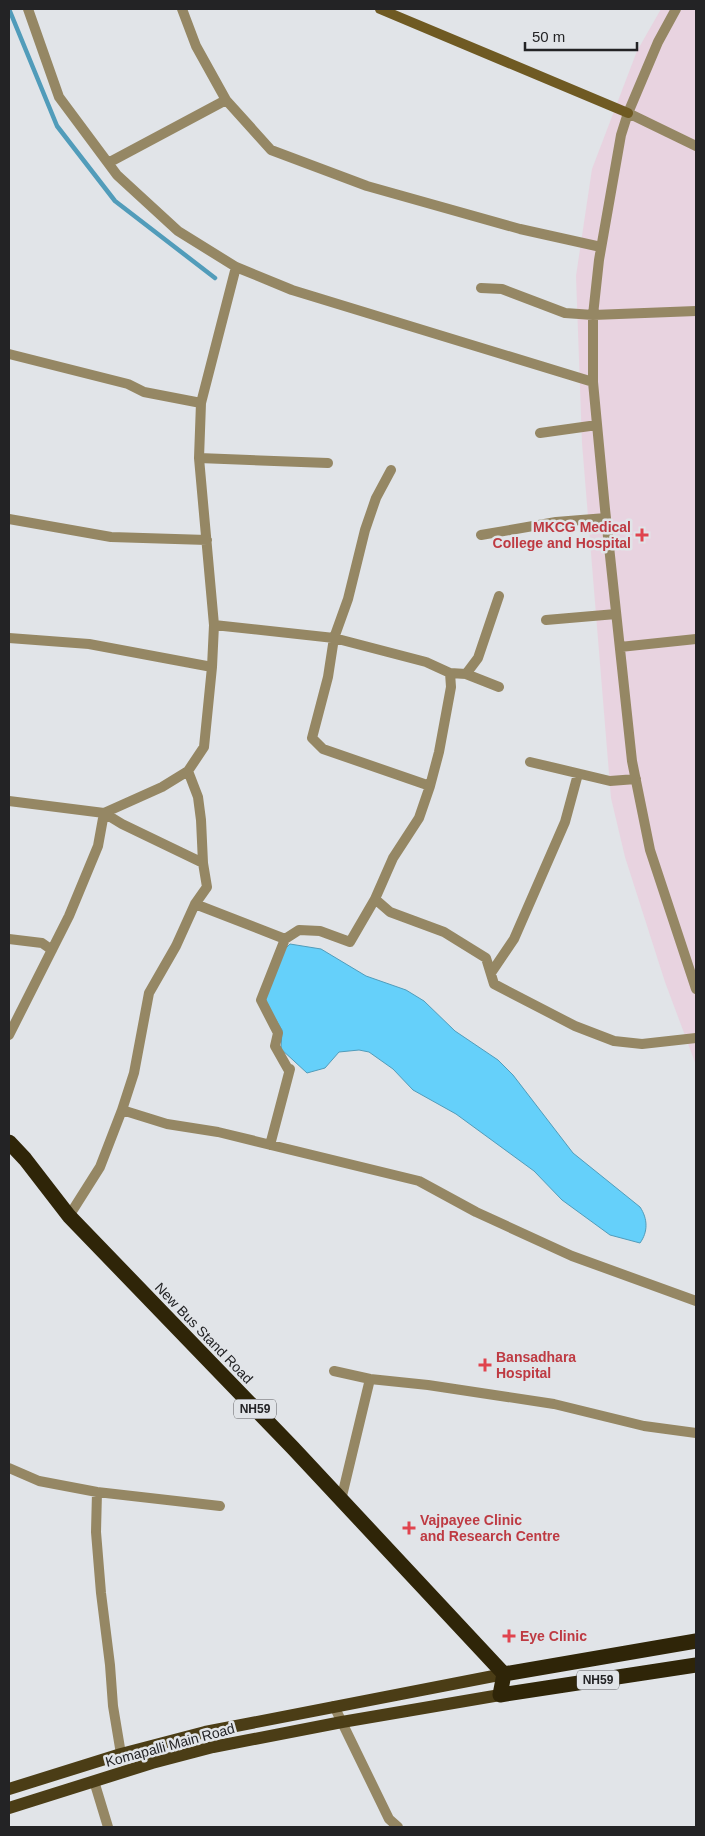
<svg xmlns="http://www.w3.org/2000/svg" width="705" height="1836" viewBox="0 0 705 1836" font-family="Helvetica,sans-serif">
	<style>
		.medical { fill: #e8d3e0 }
		.water { fill: #65d0fa; stroke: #519cba }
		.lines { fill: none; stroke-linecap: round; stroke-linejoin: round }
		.stream { stroke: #519cba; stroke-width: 4.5 }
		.street { stroke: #958764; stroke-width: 10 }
		.secondary { stroke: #6f5a23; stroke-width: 10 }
		.primary { stroke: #4b3d16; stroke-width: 12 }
		.highway { stroke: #2f2508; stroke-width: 15 }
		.health-dot { fill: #e0444e; stroke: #e1e4e8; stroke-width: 2 }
		.labels { text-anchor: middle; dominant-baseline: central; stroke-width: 5; stroke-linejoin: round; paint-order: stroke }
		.shield { fill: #e1e4e8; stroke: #5c5d60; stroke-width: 1 }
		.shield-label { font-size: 12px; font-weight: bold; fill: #232325 }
		.health-label { font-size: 14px; font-weight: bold; fill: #be3a42; stroke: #e1e4e8; text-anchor: start }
		.street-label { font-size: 14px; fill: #232325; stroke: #e1e4e8 }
	</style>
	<rect width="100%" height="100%" fill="#e1e4e8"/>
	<path class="medical" d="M661,9H696V1065L665,982L625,857L611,798L582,443L576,276L592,169L637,51Z"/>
	<path class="water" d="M290,944L321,949L366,976L406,990L424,1001L455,1031L498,1060L513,1075L573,1153L640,1207C648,1219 648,1232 640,1243L610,1235L562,1200L534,1171L456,1114L413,1090L393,1069L369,1052L359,1050L339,1052L325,1068L307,1073L281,1049L282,1030L267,1005L265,995L283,951Z"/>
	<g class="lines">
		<path class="stream" d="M9,9L57,126L115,201L215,278"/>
		<path class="street" d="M28,9L59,97L117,175L178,231L236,267L292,290L593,382
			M182,9L196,46L226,100L271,150L367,186L520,229L601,247
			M676,9L658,42L628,113L621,135L599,260L593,315V382L605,509L632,761L650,850L696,989
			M628,113L696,146
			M108,163L226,100
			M481,288L502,289L565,313L593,315L696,311
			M9,354L128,384L144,392L201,403
			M540,433L597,425
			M199,458L328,463
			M9,519L111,537L207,540
			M481,535L556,522L606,518
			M546,620L616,614
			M214,625L199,458L201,403L236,267
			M9,638L89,644L212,667
			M620,647L696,639
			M466,674L499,687
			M530,762L610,781L636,779
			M188,771L198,797L201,820L203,863
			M430,786L323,749L312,738L328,677L334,638L426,662L450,673L466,674L478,658L499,596
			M9,801L104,813L122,824L203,863L207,887L195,904L285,939L261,1000L278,1033L275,1046L288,1069H290L270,1145
			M375,899L390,912L444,932L486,958L494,984L575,1026L614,1041L642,1044L696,1038
			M9,939L42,943L52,950
			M285,939L299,930L320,931L350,942L375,899L393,858L419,818L430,786L439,752L451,687L450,673
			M491,973L514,939L565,822L578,774
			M9,1035L69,916L98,846L104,813L162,787L188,771L204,747L212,667L214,625L334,638L348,599L365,530L376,498L391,470
			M122,1110L134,1073L149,993L176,946L195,904
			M69,1216L100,1167L122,1110L167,1124L218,1132L419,1181L476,1212L572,1256L696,1301
			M334,1371L370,1379L428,1385L554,1404L644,1426L696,1433
			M9,1468L39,1481L97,1492L220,1506
			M97,1492L96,1532L101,1593L110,1665L113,1706L121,1754
			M341,1500L370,1379
			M334,1706L389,1819L398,1827
			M94,1781L108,1827"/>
		<path class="secondary" d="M380,9L628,113"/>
		<path class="primary" d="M9,1789L121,1754L205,1732L504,1674
			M9,1808L152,1763L213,1747L342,1722L500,1695"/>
		<path class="highway" d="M9,1142L25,1159L69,1216L293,1448L504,1674
			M504,1674L500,1695L696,1665
			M504,1674L696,1641"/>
	</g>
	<g class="health-dot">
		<path d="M639.5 527.5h5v5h5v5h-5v5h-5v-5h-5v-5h5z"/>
		<path d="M482.5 1357.5h5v5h5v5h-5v5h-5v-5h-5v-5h5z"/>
		<path d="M406.5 1520.5h5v5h5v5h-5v5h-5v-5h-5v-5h5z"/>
		<path d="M506.5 1628.5h5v5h5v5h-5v5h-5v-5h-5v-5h5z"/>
	</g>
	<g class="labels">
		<g class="shield">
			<rect x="234" y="1399.5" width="42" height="19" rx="4"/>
			<rect x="577" y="1670.5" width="42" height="19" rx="4"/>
		</g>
		<g class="shield-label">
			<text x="255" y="1409">NH59</text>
			<text x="598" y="1680">NH59</text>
		</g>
		<g class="health-label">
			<text x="631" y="527" text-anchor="end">MKCG Medical<tspan x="631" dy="16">College and Hospital</tspan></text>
			<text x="496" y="1357">Bansadhara<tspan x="496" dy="16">Hospital</tspan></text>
			<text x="420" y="1520">Vajpayee Clinic<tspan x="420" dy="16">and Research Centre</tspan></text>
			<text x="520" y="1636">Eye Clinic</text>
		</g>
		<g class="street-label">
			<text transform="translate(204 1333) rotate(46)">New Bus Stand Road</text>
			<text transform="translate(170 1745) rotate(-15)">Komapalli Main Road</text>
		</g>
	</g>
	<rect width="705" height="1836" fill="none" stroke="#232325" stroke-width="20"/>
	<path d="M525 42v8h112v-8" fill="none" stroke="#232325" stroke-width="2.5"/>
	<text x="532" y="42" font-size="15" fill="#232325" stroke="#e1e4e8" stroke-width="4" paint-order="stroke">50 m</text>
</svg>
